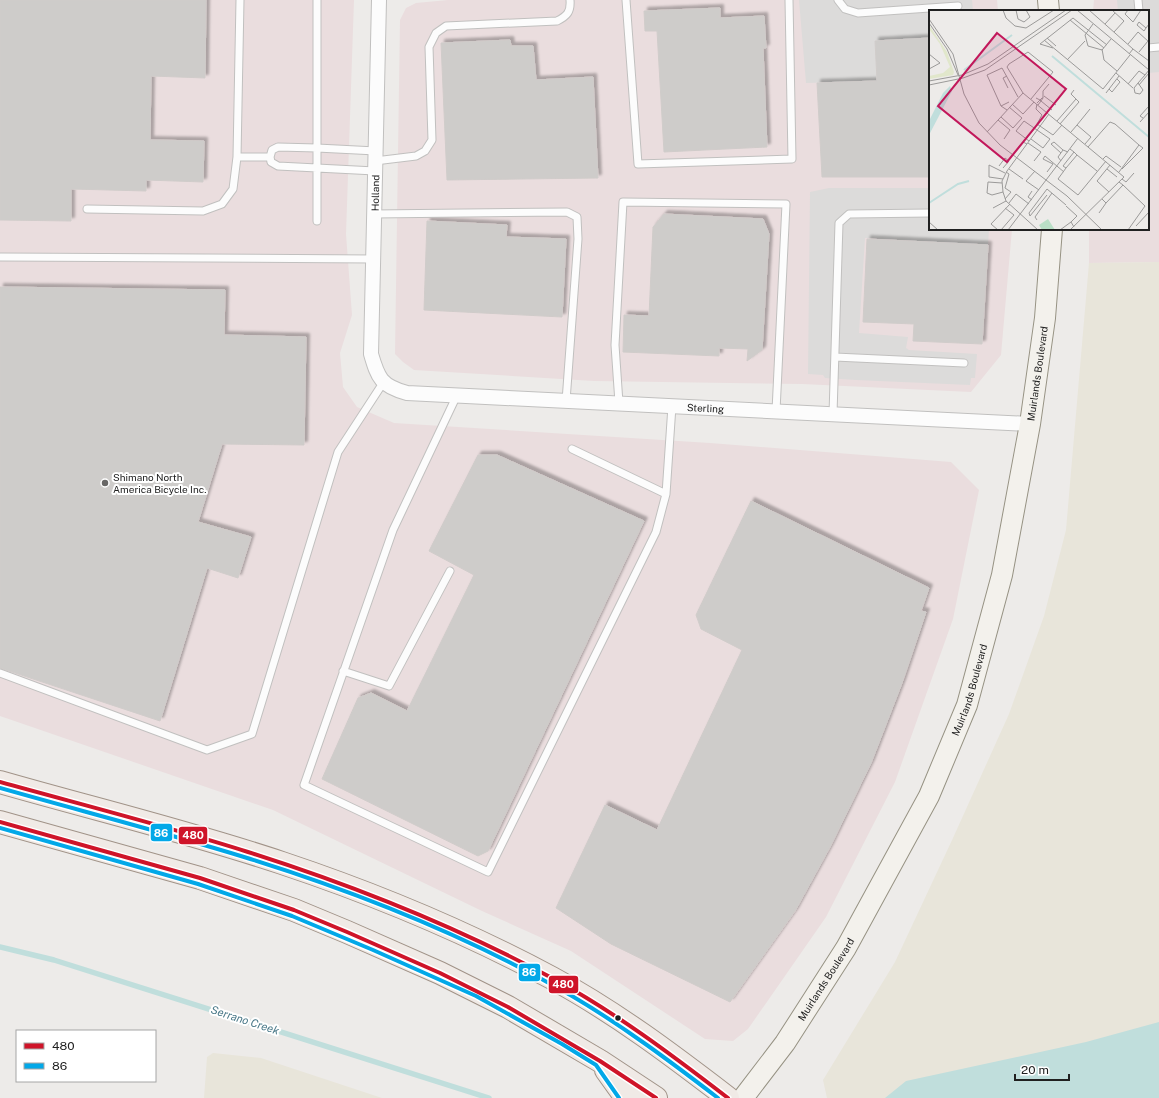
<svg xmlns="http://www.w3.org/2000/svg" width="1159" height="1098" viewBox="0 0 1159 1098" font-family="'Public Sans',sans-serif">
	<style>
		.commercial { fill: #eaddde }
		.religious { fill: #dcdbda }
		.farmland { fill: #e8e5da }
		.water { fill: #c0dedc }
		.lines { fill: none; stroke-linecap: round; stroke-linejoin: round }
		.stream { stroke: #c0dedc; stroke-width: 5.5 }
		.building { fill: #ceccca; stroke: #d0ccca; filter: url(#shadow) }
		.lane-casing { stroke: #c1c0bf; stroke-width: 9 }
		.street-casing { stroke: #c1c0bf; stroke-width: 16 }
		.secondary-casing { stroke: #969283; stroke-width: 22 }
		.primary-casing { stroke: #a19388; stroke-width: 24 }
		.lane { stroke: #fcfcfc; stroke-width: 7 }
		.street { stroke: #fcfcfc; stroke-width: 14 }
		.secondary { stroke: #f3f1ec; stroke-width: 20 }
		.primary { stroke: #f0eae6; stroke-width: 22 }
		.bus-1-casing { stroke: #fff; stroke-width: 7 }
		.bus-2-casing { stroke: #fff; stroke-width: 7 }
		.bus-1 { stroke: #cf1429; stroke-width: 4 }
		.bus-2 { stroke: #02a8e8; stroke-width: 4 }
		.poi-dot { fill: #686766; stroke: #fff; stroke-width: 1.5 }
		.bus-dot { fill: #202020; stroke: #fff; stroke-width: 1.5 }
		.labels { text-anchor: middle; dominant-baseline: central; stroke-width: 4; stroke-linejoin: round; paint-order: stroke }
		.street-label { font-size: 10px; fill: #202020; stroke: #fff }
		.poi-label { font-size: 10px; fill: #202020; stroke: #fff; text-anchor: start }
		.water-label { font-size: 11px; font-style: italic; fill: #487787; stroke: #fff }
		.inset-river { fill: none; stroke: #c0dedc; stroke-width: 2 }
		.inset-road { fill: none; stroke: #9b9a99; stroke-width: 1 }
		.view { fill: #c2185b; fill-opacity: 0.15; stroke: #c2185b; stroke-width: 2 }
		.inset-edge { fill: none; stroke: #202020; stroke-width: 2 }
		.line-badge { stroke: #fff; stroke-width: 1.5 }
		.badge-label { font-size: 11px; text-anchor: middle; font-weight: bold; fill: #fff }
	</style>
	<defs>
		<filter id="shadow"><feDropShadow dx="3.5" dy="-3.5" stdDeviation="1" flood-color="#0004"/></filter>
	</defs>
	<rect width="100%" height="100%" fill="#edebe9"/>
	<path class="commercial" d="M0,0H354L346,234L352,315L340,353L343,387L357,407L394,423L710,443L951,462L979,490L953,619L895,782L826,917L748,1029L733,1041L705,1039L571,951L482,911L273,810L0,716Z
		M448,0H997L998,11H930V229H1012L1001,355L971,392L802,384L594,381L414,370L403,362L395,354L400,20L406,8L416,3Z
		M1094,0H1159V262L1089,263V229H1148V11H1093Z"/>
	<path class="religious" d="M799,0H972L973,11H930V38L875,41L877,81L806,83Z
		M1117,0H1159V72L1148,73V11H1118Z
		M829,188H930V229H989L988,245L865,238L859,333L908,337L906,348L909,350L977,354L975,378H971L970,385L856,380L825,378L823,375L808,374L810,192Z"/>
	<path class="farmland" d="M1159,262V1098H827L823,1080L895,962L953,838L1009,714L1044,616L1066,530L1089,263Z
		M213,1053L261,1058L382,1098H204L207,1057Z"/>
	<path class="water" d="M1159,1022V1098H885L906,1081L1086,1042Z"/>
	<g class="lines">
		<path class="stream" d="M0,947L54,960L489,1098"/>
	</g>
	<path class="building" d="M0,0H206L205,78L151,76L150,140L204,141L203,182L146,180V191L71,189V221L0,220Z
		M720,8V18L764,16L766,48H763L767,147L664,152L657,31H645L644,11Z
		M930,38V177H822L817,83L877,81L875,41Z
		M510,40L511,46H533L536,80L593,77L598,178L447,180L441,43Z
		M664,214L763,219L769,234L762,350L747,361L748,349L719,348V356L623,352L624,315L649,316L653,227Z
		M427,221L507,225L506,237L566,239L562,317L424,310Z
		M867,239L988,245L982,344L913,341L914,324L863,322Z
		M0,287L225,290L224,335L306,337L304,445L222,444L198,522L251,537L238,578L207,568L160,721L0,668Z
		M478,455H497L644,521L488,851L478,856L322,779L358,698L371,693L407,711L474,575L429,551Z
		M751,501L929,588L921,611L926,612L902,683L871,763L830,847L795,911L730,1002L611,944L556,908L605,805L657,830L742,650L701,629L696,615Z"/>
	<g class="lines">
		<g class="lane-casing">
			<path id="lane" d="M317,0V148L376,151
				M626,0L638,164L792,159L789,0
				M838,0L845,9L858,13L958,6
				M1138,0L1139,11
				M1148,48L1159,47
				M237,157L240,0
				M375,161L416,156L425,151L432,140L429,47L436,33L446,26L557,21C567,16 571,12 570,0
				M87,209L203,211L222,204L233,189L237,157H270
				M374,214L567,212L577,217L578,239L566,401
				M317,221V148L278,147L272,150L270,157L271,162L278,166L375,171
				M0,257L373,259
				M835,357L964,363
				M457,395L393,530L304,785L488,872L656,532L666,494
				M619,403L615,345L623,202L786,204L776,411
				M833,414L839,223L849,214L930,213
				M572,449L666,494L672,406
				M343,671L389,686L450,571
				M0,673L207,750L252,734L338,452L383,383"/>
		</g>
		<g class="street-casing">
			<g id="street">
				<path id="s1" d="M379,0L371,354C378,378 381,386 407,393L1030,424"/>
			</g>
		</g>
		<g class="secondary-casing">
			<g id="secondary">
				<path d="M1048,0L1049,11"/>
				<path id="s2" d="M743,1098L785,1043L846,948L929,796L967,705L1002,575L1030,424L1045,318L1052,229"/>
			</g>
		</g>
		<g class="primary-casing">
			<path id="primary" d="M0,782C94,809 190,832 282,863C375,894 466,932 552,978C615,1012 672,1055 728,1098
				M0,822L200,878L294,910L347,932L440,973L508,1007L600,1061L656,1098
				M606,1070L626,1098"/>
		</g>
		<use href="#lane" class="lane"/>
		<use href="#street" class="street"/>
		<use href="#secondary" class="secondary"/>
		<use href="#primary" class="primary"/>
		<g class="bus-1-casing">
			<path id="bus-1" d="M0,782C83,805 166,826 248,852C352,885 455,926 552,978C615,1012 672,1055 728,1098
				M0,822L200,878L294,910L347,932L440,973L508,1007L600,1061L656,1098"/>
		</g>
		<g class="bus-2-casing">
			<path id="bus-2" d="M0,788C81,811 163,832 244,857C357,892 470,937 572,996C623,1026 671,1062 718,1098
				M0,828L198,884L292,916L373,950L476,996L562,1044L596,1065L619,1098"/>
		</g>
		<use href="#bus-1" class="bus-1"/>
		<use href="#bus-2" class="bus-2"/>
	</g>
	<circle class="poi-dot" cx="105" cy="483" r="4"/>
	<circle class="bus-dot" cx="618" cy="1018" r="3.5"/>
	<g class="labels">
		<g class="street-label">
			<text transform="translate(375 193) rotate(-89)">Holland</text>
			<text stroke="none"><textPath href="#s2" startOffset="793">Muirlands Boulevard</textPath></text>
			<text stroke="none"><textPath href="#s1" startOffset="710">Sterling</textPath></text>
			<text stroke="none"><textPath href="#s2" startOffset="469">Muirlands Boulevard</textPath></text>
			<text stroke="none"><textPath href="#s2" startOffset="145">Muirlands Boulevard</textPath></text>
		</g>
		<g class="poi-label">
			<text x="113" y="477">Shimano North<tspan x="113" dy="12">America Bicycle Inc.</tspan></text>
		</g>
		<g class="water-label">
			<text transform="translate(245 1020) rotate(18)">Serrano Creek</text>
		</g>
	</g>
	<g transform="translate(929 10)">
		<rect width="220" height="220" fill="#edebe9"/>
		<path d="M0,15L18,42L25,62L24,65L0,69V66L14,63L21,57L11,34L0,19Z" fill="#e1e7cb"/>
		<path d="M119,209L126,220H113L110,215Z" fill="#b9dfc6"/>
		<path d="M21,76L23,81L0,125V111L14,83Z" fill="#c0dedc"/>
		<path class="inset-river" d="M123,46L220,127M35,60L83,25M0,193L29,174L40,171"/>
		<path class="inset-road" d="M74,0L77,8L86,16L97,18L125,0M87,0L89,9L95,12L101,7L97,0M148,0L220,60M160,0L204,39L200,44M183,0L195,11L185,22M199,0L196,4L204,12L212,0M0,9L24,44L35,84L50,113L71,135L138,186L173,220M141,10L175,38M0,13L18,39L29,65M164,14L156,25L159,36L173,40L182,29M176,14L186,3M217,18L210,12L208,15L215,21L217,18L220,14M118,28L127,36M115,30L174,79L201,45M199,34L209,22L220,32M124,38L111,34L144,8L178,35M173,39L175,50L188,61M204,39L220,51M210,42L219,31M0,44L11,53L0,59M138,50L156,31M187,63L204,78M78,66L74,68L79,78M0,71L33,65L59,54L137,0M209,73L214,80L211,84L206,83L205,78L209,73L216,65L220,60M199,74L210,61L216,65M0,75L34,68L56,60L143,0M210,75L220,63M180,79L183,82L191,72L188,69M145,80L142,84L147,89M94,83L195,167L141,220M94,83L78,57L80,54L99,42L124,62L102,89M177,83L190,66M115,86L127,95M107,88L111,90L112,91L114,88H113L108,93M114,88V81L120,74M83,94L94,104L105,92M108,94L107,99L113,105L108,114L124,125L133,115M109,95L112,91L123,100M72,96L58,65L73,58L89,87M78,100L72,96L80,92M72,107L84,118L93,108L80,97M214,108L211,106L220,96M69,110L81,120L75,129M128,111L147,89L150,92L131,114M211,112L220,102M148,115L161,99M58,122L94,83M142,122L148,115L162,127L156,134M100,131L87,121L95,111L121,129L114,138L102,129M99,133L112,142L105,151M159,137L181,112L186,114L210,135L190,162M88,139L94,132L98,134M141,139L145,142L134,156L137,158L129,169L149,185L177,151M132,143L122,134L125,132L134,140M148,145L168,161M174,149L177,146L192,157M132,151L129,147L134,140L139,142M70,156L76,148L80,151L74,158M137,158L148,145L145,142M80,159L94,169M178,159L188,167M193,159L214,138L210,135M106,161L97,171L110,180M118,162L124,154L114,149L116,146L135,162M74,169L60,167V155L76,163M193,169L197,172L205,163M73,173L59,172L58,183L63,185L74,182M194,175L216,196L199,220M180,182L168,171L181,155M118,185L101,206L100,203L118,179L137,195M76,189L82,182L76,178L80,164L77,162M103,190L99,187L103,181M80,193L87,184L100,194M177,193L194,175L190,172M137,196L148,206L142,212M64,198L77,191M170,203L177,193L173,189M108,210L106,207L123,183M0,212L9,220M207,216L220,202M69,220L62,214L81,194M72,220L85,205L76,198M79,220L149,128M109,220L77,191L74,182L73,171L78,161L120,104M131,220L142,212L145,217"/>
		<path class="view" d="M68,23L137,79L78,152L9,96Z"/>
		<rect width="220" height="220" class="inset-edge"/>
	</g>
	<g class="line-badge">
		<rect x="150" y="823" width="23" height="19" rx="4" fill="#02a8e8"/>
		<rect x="178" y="826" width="30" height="19" rx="4" fill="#cf1429"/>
		<rect x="518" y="963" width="23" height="19" rx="4" fill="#02a8e8"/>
		<rect x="548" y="975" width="31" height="19" rx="4" fill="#cf1429"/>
	</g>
	<g class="badge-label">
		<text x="161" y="837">86</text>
		<text x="193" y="839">480</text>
		<text x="529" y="976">86</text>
		<text x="563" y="988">480</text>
	</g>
	<rect x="16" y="1030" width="140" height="52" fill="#ffffff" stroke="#a6a6a6"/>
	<rect x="24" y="1043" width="20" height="6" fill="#cf1429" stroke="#a6a6a6"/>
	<text x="52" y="1050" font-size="12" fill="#202020">480</text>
	<rect x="24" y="1063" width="20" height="6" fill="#02a8e8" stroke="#a6a6a6"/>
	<text x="52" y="1070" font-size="12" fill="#202020">86</text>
	<path d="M1015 1074v6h54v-6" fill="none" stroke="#202020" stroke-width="2"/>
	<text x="1021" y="1074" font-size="12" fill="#202020" stroke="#ffffff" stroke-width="3" paint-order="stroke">20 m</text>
</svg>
